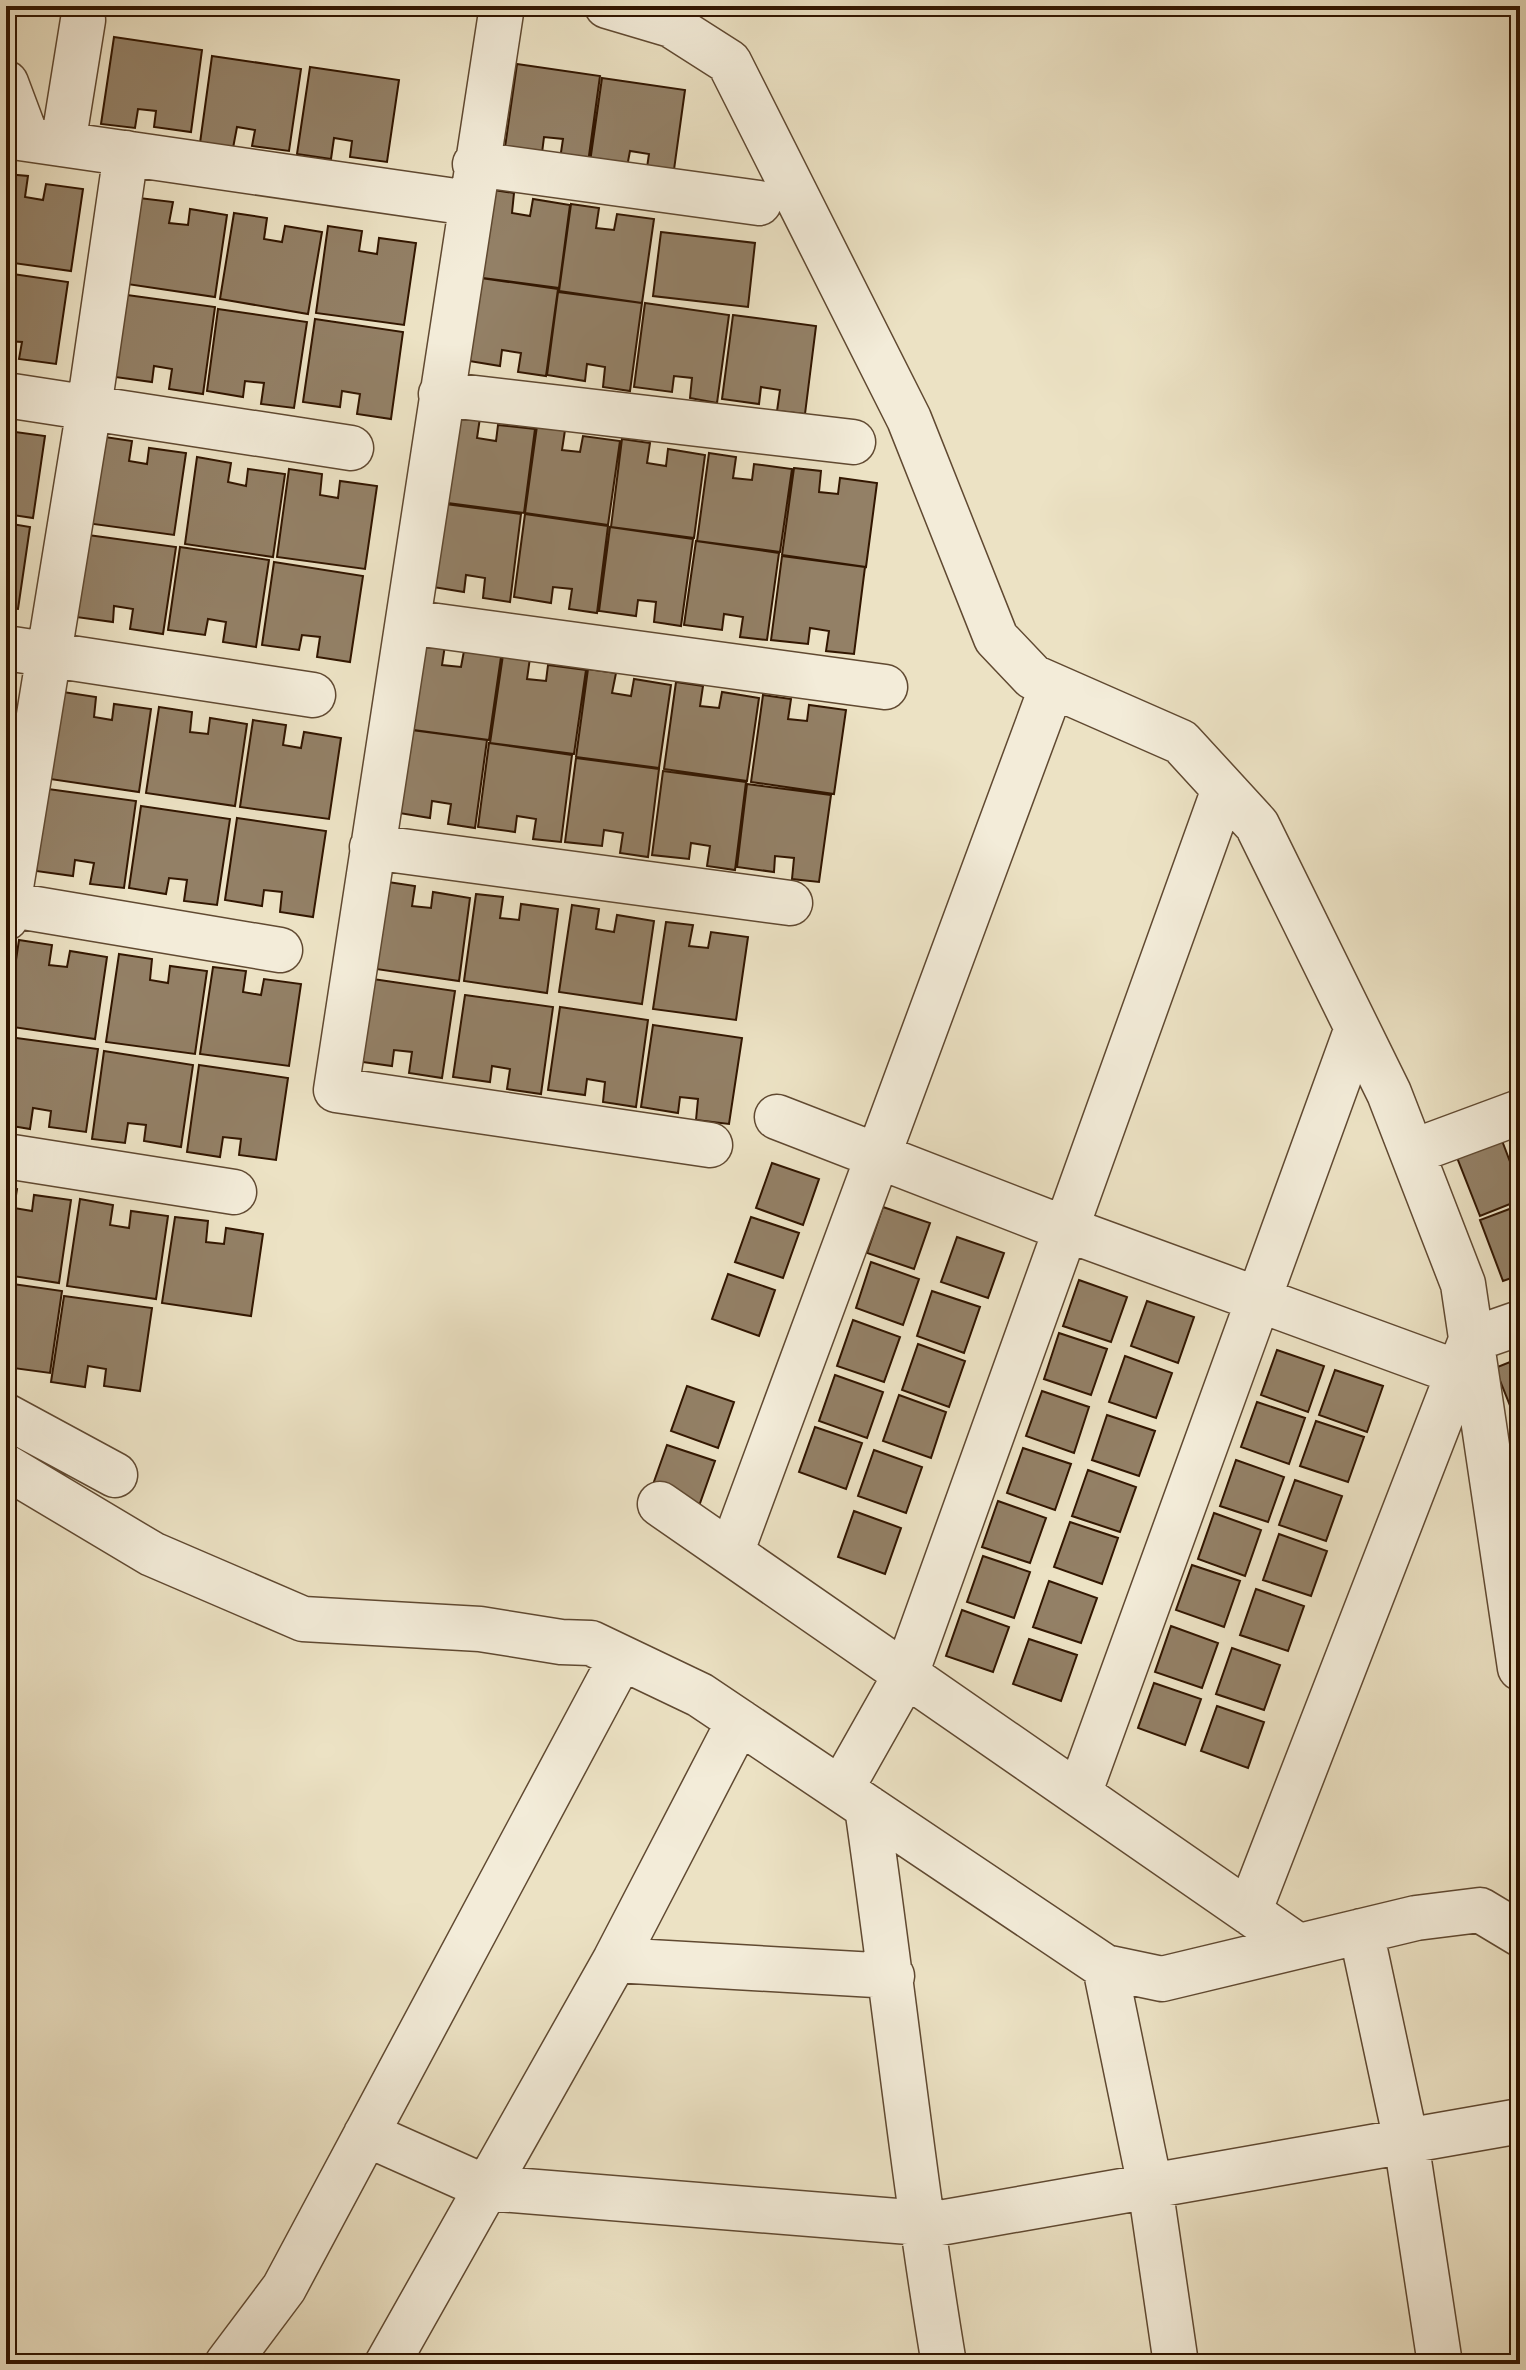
<svg xmlns="http://www.w3.org/2000/svg" width="1526" height="2370" viewBox="0 0 1526 2370" font-family="'Old Standard TT',serif">
	<style>
		.building { fill: #938066; stroke: #321600; stroke-width: 2 }
		.lines { fill: none; stroke-linecap: round; stroke-linejoin: round }
		.street-casing { stroke: #604931; stroke-width: 47 }
		.street { stroke: #f3ecd9; stroke-width: 44 }
	</style>
	<rect width="100%" height="100%" fill="#ece2c4"/>
	<filter id="stains"><feTurbulence type="fractalNoise" baseFrequency=".0025" numOctaves="4"/><feColorMatrix values="0 0 0 0 .2 0 0 0 0 .09 0 0 0 0 .02 0 0 0 .5 -.17"/></filter>
	<radialGradient id="worn" r=".72"><stop offset=".6" stop-color="#630" stop-opacity="0"/><stop offset="1" stop-color="#630" stop-opacity=".3"/></radialGradient>
	<path class="building" d="M114,37L202,50L191,132L154,127L156,111L138,109L135,128L101,124Z
		M212,56L301,69L289,151L252,146L255,130L237,127L233,148L200,143Z
		M517,64L600,76L588,163L560,159L563,139L544,137L542,153L505,147Z
		M310,67L399,80L387,162L350,157L352,141L334,138L331,159L297,154Z
		M602,78L685,90L673,177L646,174L649,154L630,151L627,167L590,162Z
		M6,174L28,176L25,197L43,200L46,184L83,189L71,271L6,262Z
		M487,189L514,193L512,213L530,216L533,199L570,205L559,288L475,277Z
		M139,198L173,202L169,223L188,225L190,209L227,215L215,297L127,284Z
		M571,204L599,208L596,228L614,230L617,214L654,219L642,303L559,291Z
		M234,213L267,218L264,239L282,242L285,226L322,232L308,314L220,299Z
		M328,226L362,231L359,251L377,254L379,238L416,243L404,325L316,313Z
		M661,232L755,243L748,307L653,296Z
		M6,273L68,282L56,364L19,359L22,342L6,341Z
		M474,277L558,289L546,376L518,372L521,353L502,350L500,366L463,360Z
		M558,292L642,303L630,391L603,387L605,367L587,364L585,381L547,375Z
		M127,295L215,307L203,394L169,389L172,369L154,366L152,382L115,377Z
		M645,303L729,315L717,403L690,398L692,378L674,376L672,392L634,387Z
		M218,309L307,322L294,408L261,404L264,383L245,381L243,397L207,391Z
		M733,315L816,326L805,414L777,411L780,390L761,387L759,404L722,399Z
		M315,319L403,332L391,419L357,414L360,394L342,391L340,407L303,402Z
		M452,415L480,418L477,438L496,441L498,425L535,429L524,513L440,502Z
		M537,426L565,430L562,450L580,452L583,436L620,441L608,525L525,513Z
		M8,431L45,436L33,518L6,514Z
		M98,436L132,441L129,461L147,464L149,448L186,453L174,535L86,523Z
		M622,439L650,443L647,463L666,466L668,449L705,455L694,538L611,527Z
		M709,453L736,457L733,478L752,480L754,464L792,469L780,552L697,541Z
		M197,457L231,463L228,482L246,486L248,469L285,474L273,557L185,544Z
		M794,468L821,471L819,492L838,494L840,478L877,483L866,567L782,555Z
		M289,469L322,474L320,495L338,498L340,481L377,486L365,569L277,557Z
		M438,503L521,514L510,602L483,598L485,578L466,575L464,592L427,586Z
		M525,514L608,526L597,613L569,609L572,589L553,587L551,603L514,597Z
		M6,523L30,527L18,609L6,608Z
		M610,527L693,539L681,626L654,622L656,602L638,600L636,616L599,611Z
		M88,535L176,547L163,634L130,629L133,609L114,606L113,622L76,617Z
		M696,541L779,553L767,640L740,637L743,617L724,614L722,630L684,625Z
		M180,547L269,560L256,647L223,642L226,622L208,619L205,635L168,630Z
		M782,556L865,567L854,654L826,651L829,631L810,628L808,644L771,640Z
		M274,562L363,576L350,662L317,657L320,637L302,635L299,650L262,645Z
		M418,641L445,645L442,665L461,667L464,651L501,657L489,740L406,729Z
		M503,655L530,658L527,679L546,681L548,665L586,670L574,754L490,743Z
		M588,669L616,673L612,693L631,696L634,679L671,685L659,768L576,757Z
		M676,682L703,686L700,706L719,708L722,692L759,698L747,781L664,769Z
		M63,692L96,697L94,717L112,720L114,704L151,709L139,792L50,779Z
		M763,695L791,699L788,719L807,721L809,705L846,710L834,794L751,782Z
		M159,707L192,712L190,732L208,734L210,718L247,724L235,806L146,793Z
		M253,720L286,725L283,745L301,748L304,732L341,738L329,819L240,807Z
		M404,729L487,740L475,828L448,824L451,804L432,801L430,818L393,812Z
		M489,743L572,755L561,842L533,839L536,819L517,816L515,832L478,827Z
		M576,758L659,769L648,857L620,853L623,833L604,830L602,846L565,842Z
		M663,771L746,782L735,870L707,866L710,846L691,843L689,859L652,855Z
		M747,784L831,795L819,882L792,879L794,858L775,856L774,872L737,867Z
		M48,789L136,801L124,888L90,884L94,863L75,860L73,876L36,871Z
		M141,806L230,819L217,905L184,901L187,880L169,878L166,894L129,888Z
		M237,818L326,831L313,917L280,912L282,892L264,890L262,906L225,900Z
		M388,882L415,886L412,906L431,908L433,892L470,898L459,981L376,969Z
		M476,894L503,897L500,918L519,920L521,904L558,909L547,993L464,981Z
		M572,905L599,909L596,929L614,932L617,915L654,921L642,1004L559,992Z
		M666,922L693,925L689,946L708,948L711,932L748,937L736,1020L653,1009Z
		M19,940L52,945L49,965L67,967L70,951L107,957L95,1039L6,1026Z
		M119,954L152,959L150,980L168,983L170,966L207,971L195,1054L106,1042Z
		M213,967L246,971L243,992L261,995L264,979L301,984L289,1066L200,1054Z
		M366,978L455,991L442,1078L409,1073L412,1052L394,1050L392,1066L355,1061Z
		M465,995L553,1007L541,1094L507,1089L510,1069L492,1066L490,1082L453,1077Z
		M560,1007L648,1020L636,1107L603,1102L605,1082L587,1079L585,1095L548,1090Z
		M653,1025L742,1038L729,1124L696,1120L698,1099L680,1097L678,1113L641,1107Z
		M9,1037L98,1049L86,1132L49,1127L51,1111L33,1108L30,1129L6,1125Z
		M104,1051L193,1065L181,1147L144,1141L146,1125L128,1123L125,1143L92,1139Z
		M199,1065L288,1078L276,1160L239,1155L241,1139L223,1137L220,1157L187,1152Z
		M1501,1138L1520,1188V1200L1480,1216L1456,1155Z
		M772,1163L819,1179L803,1225L756,1208Z
		M6,1187L17,1189L14,1208L32,1211L34,1195L71,1200L59,1283L6,1275Z
		M80,1199L113,1205L110,1225L129,1228L131,1211L168,1216L156,1299L67,1286Z
		M1520,1205V1275L1503,1281L1480,1220Z
		M883,1207L930,1223L914,1269L867,1253Z
		M175,1217L208,1221L206,1242L224,1244L226,1228L263,1234L251,1316L162,1303Z
		M751,1217L799,1233L783,1278L735,1262Z
		M957,1237L1004,1253L988,1298L941,1282Z
		M871,1262L919,1279L903,1325L856,1308Z
		M728,1274L775,1290L759,1336L712,1319Z
		M1079,1280L1127,1297L1111,1342L1063,1326Z
		M6,1283L62,1291L50,1373L13,1368L15,1352L6,1351Z
		M932,1291L980,1307L964,1353L917,1336Z
		M64,1296L152,1308L140,1391L104,1386L106,1369L88,1366L85,1387L51,1382Z
		M1147,1301L1194,1317L1178,1363L1131,1346Z
		M853,1320L900,1337L884,1382L837,1366Z
		M1059,1333L1107,1349L1091,1395L1044,1379Z
		M918,1344L965,1361L949,1407L902,1390Z
		M1277,1350L1324,1366L1308,1412L1261,1395Z
		M1125,1356L1172,1373L1156,1418L1109,1402Z
		M1520,1358V1428H1519L1495,1368Z
		M1335,1370L1383,1386L1367,1432L1319,1415Z
		M835,1375L883,1392L867,1438L819,1421Z
		M687,1386L734,1402L718,1448L671,1431Z
		M1042,1391L1089,1407L1074,1453L1026,1436Z
		M899,1395L946,1412L931,1458L883,1441Z
		M1257,1402L1305,1418L1289,1464L1241,1447Z
		M1107,1415L1155,1431L1139,1476L1092,1460Z
		M1316,1421L1364,1437L1348,1482L1300,1466Z
		M815,1427L862,1443L846,1489L799,1472Z
		M667,1445L715,1461L699,1506L651,1490Z
		M1023,1448L1071,1464L1055,1510L1007,1493Z
		M874,1450L922,1467L906,1513L858,1496Z
		M1236,1460L1284,1477L1268,1522L1220,1506Z
		M1088,1470L1136,1487L1120,1532L1072,1516Z
		M1295,1480L1342,1496L1326,1541L1279,1525Z
		M998,1501L1046,1518L1030,1563L982,1547Z
		M854,1511L901,1528L885,1574L838,1557Z
		M1214,1513L1261,1530L1245,1576L1198,1559Z
		M1070,1522L1118,1538L1102,1584L1054,1567Z
		M1279,1534L1327,1551L1311,1596L1263,1580Z
		M983,1556L1030,1572L1014,1618L967,1602Z
		M1192,1565L1240,1581L1224,1627L1176,1610Z
		M1049,1581L1097,1598L1081,1643L1033,1627Z
		M1256,1589L1304,1606L1288,1651L1240,1635Z
		M962,1610L1009,1627L993,1672L946,1656Z
		M1171,1626L1218,1643L1202,1688L1155,1672Z
		M1029,1639L1077,1655L1061,1701L1013,1684Z
		M1232,1648L1280,1665L1264,1710L1216,1694Z
		M1154,1683L1201,1699L1185,1745L1138,1728Z
		M1217,1706L1264,1722L1248,1768L1201,1751Z"/>
	<g class="lines">
		<g class="street-casing">
			<path id="street" d="M502,6L336,1090L710,1145
				M607,6L671,25L729,62L909,419L996,638L1033,677L1181,742L1257,825L1389,1093L1463,1284L1520,1668
				M6,83L27,139
				M6,136L469,203
				M63,144L83,20
				M475,164L759,203
				M441,394L853,442
				M6,395L351,448
				M408,622L885,687
				M6,648L313,695
				M372,847L790,903
				M6,904L280,950
				M6,918L89,408L126,153
				M777,1117L1066,1229L1459,1373
				M1412,1152L1520,1112
				M6,1156L234,1192
				M6,1416L115,1475
				M6,1467L152,1554L303,1619L480,1629L561,1642L591,1643L700,1695L1105,1967L1162,1979L1416,1918L1480,1910L1520,1934
				M660,1504L1298,1946
				M731,1553L1052,686
				M841,1789L906,1674L1224,789
				M1079,1794L1357,1028
				M867,1807C894,1993 913,2179 944,2364
				M1249,1912L1471,1340L1520,1323
				M1361,1931L1406,2141L1440,2364
				M615,1960L892,1976
				M1105,1967L1150,2186L1176,2364
				M366,2134L487,2188L934,2224L1520,2121
				M227,2364L284,2288L621,1658
				M387,2364L615,1960L739,1721"/>
		</g>
		<use href="#street" class="street"/>
	</g>
	<rect width="1526" height="2370" fill="none" stroke="#ece2c4" stroke-width="32"/>
	<rect x="8" y="8" width="1510" height="2354" fill="none" stroke="#321600" stroke-width="4"/>
	<rect x="16" y="16" width="1494" height="2338" fill="none" stroke="#321600" stroke-width="2"/>
	<rect width="100%" height="100%" filter="url(#stains)"/>
	<rect width="100%" height="100%" fill="url(#worn)"/>
</svg>
